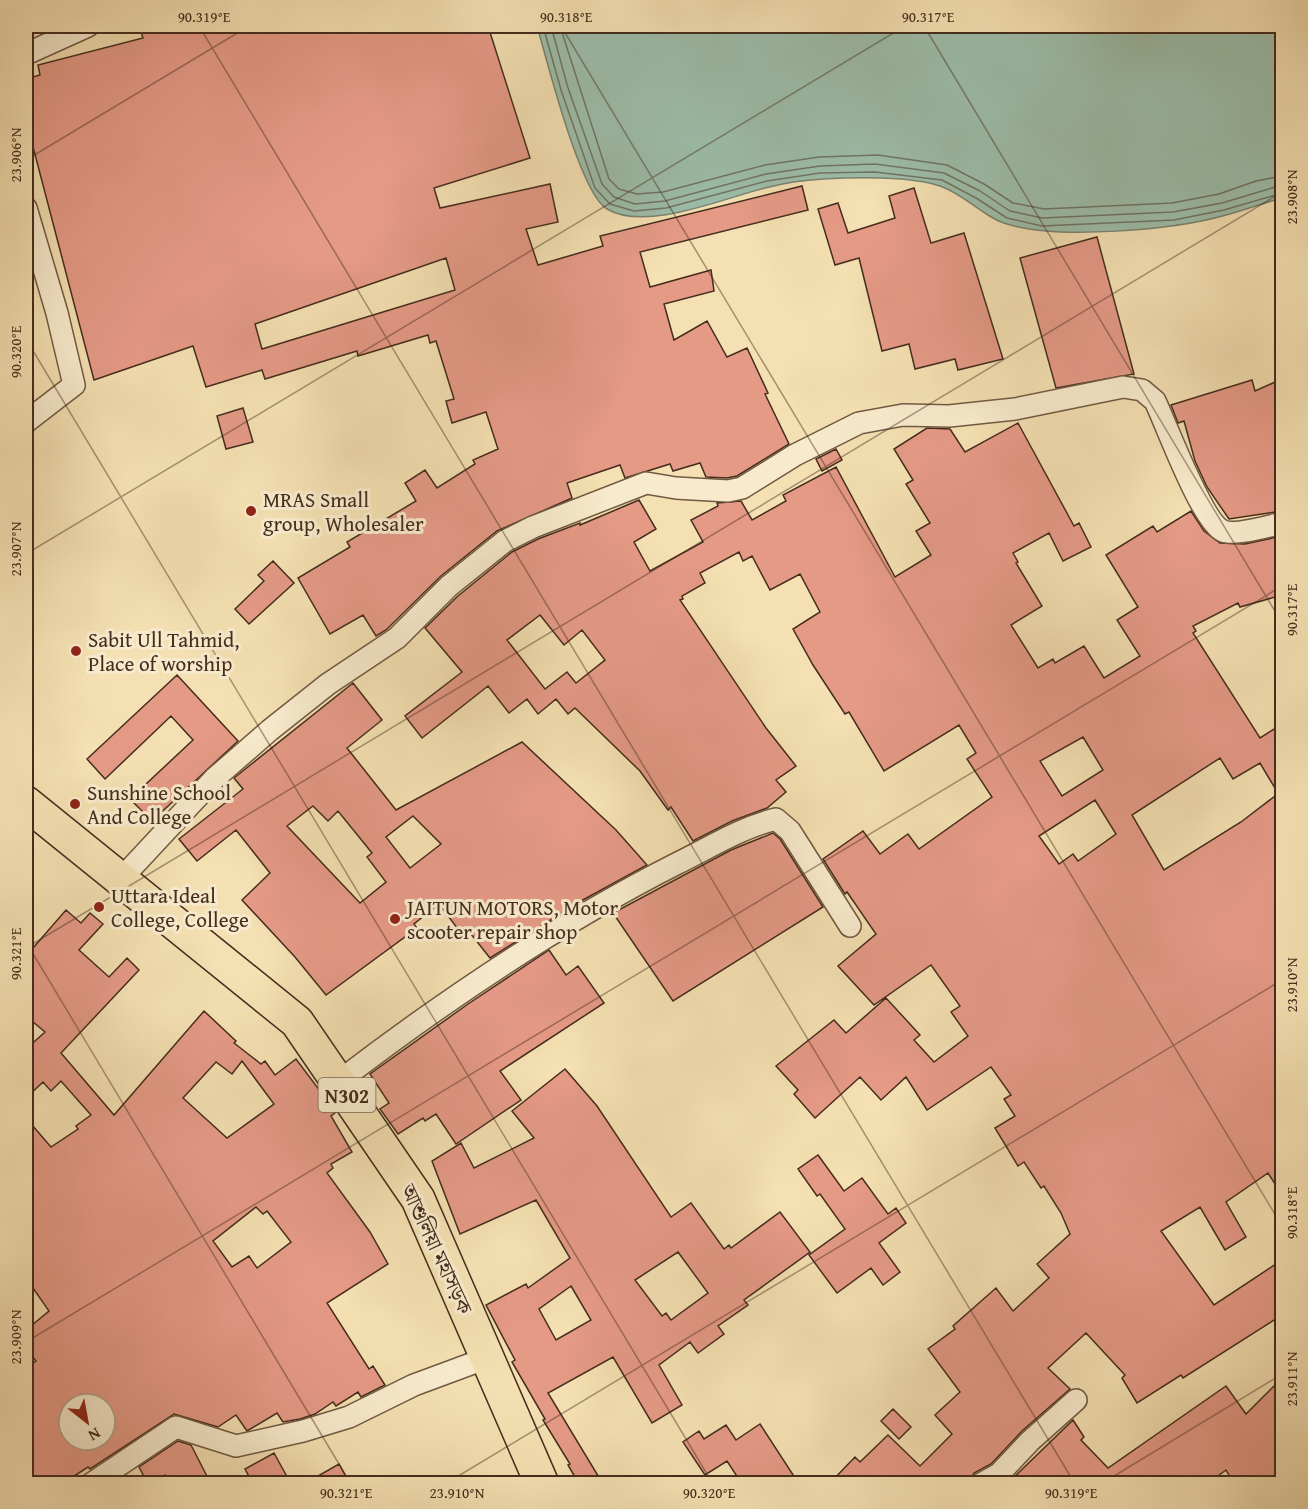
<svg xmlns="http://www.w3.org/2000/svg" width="1308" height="1509" viewBox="0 0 1308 1509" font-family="'Gentium Book Plus','Noto Serif Bengali',serif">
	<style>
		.water { fill: #9cbda9; stroke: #798371; stroke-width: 1.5 }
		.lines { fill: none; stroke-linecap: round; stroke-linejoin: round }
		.shore { stroke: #707463; stroke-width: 1.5 }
		.building { fill: #e59a86; stroke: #452c1d; stroke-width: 1.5; fill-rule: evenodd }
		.minor-casing { stroke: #715942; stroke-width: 24 }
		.trunk-casing { stroke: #452c1d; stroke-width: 36 }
		.minor { stroke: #f8ebcd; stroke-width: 21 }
		.trunk { stroke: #f4e0b2; stroke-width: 33 }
		.ticks { fill: none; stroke: #452c1d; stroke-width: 1.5; stroke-opacity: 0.45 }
		.poi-dot { fill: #8f2418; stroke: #f8ebcd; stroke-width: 2 }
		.labels { text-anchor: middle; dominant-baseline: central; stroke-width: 6; stroke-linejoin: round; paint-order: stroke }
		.shield { fill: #f8ebcd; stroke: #7b6552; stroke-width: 1.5 }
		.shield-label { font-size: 20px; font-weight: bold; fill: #452c1d }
		.poi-label { font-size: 21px; fill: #452c1d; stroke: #f8ebcd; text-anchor: start }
		.street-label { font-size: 21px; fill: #452c1d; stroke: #f8ebcd }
		.neatline { fill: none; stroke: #452c1d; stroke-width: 2 }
		.ticks-label { font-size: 15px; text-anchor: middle; fill: #452c1d }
	</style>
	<rect width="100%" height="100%" fill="#f4e0b2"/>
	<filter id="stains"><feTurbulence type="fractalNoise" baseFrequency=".00333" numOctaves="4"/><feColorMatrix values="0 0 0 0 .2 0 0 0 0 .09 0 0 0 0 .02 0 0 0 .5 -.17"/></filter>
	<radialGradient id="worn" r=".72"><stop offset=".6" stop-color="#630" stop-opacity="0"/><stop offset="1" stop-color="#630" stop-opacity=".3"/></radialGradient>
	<path class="water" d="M537,26H1282V198C1263,203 1245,210 1226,215C1175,230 1057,240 1007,224C985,218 964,194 940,186C911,176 855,177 823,179C804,180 784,183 765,188C724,198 646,232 607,209C580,194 547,60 537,26Z"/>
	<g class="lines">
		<path class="shore" d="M543,26L561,90L595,188L610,204L634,211L666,208L767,181L820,173L875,172L942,180L976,198L1007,218L1042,226L1174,220L1224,210L1282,193
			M551,26L568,88L602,184L614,197L635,204L665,201L766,174L820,166L875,164L944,173L980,191L1010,211L1042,218L1173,212L1222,203L1282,185
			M560,26L609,179L619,189L637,194L663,192L765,165L819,157L878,155L947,165L984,184L1013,203L1044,209L1172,203L1219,194L1256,181L1282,176"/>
	</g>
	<path class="building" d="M139,26H488L530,158L434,188L440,208L550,184L558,222L526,229L538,265L603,246L600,236L802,186L808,210L640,252L650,287L711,270L714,291L664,304L674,340L707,321L727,357L747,348L768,393L765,394L789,444L737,476L727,478L706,477L700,463L673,471L670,464L625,478L620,465L567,483L572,498L497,531L441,576L386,630L376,636L363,615L330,634L298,578L350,547L347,542L416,501L405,483L425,470L437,488L475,464L473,460L498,449L486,412L452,423L446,401L454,399L436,341L430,343L428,335L358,356L357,351L265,379L262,370L206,387L193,346L94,380L26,120V79L40,75L38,65L143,38ZM446,258L455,290L262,349L255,324Z
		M914,188L931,243L964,233L1003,359L958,370L955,359L915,369L909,344L882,351L859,258L835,265L818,209L838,203L848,233L895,218L889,196Z
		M1097,237L1134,374L1056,388L1020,258Z
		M1282,379V511L1229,519L1207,487L1195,461L1184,421L1178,423L1171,405L1252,380L1255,391Z
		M243,408L253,442L226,449L217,416Z
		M1018,423L1074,526L1079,523L1091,547L1063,561L1049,533L1013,553L1018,562L1016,563L1042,606L1011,625L1038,668L1053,659L1055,663L1084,646L1104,678L1140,656L1117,620L1138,607L1106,555L1153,526L1157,532L1191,511L1204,531L1220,543L1245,544L1282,536V595L1240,607L1238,603L1193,626L1196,631L1193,633L1260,738L1282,724V800L1260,763L1233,779L1220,758L1132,815L1164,870L1241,822L1275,796L1282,808V1195L1268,1173L1226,1202L1246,1237L1225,1250L1200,1207L1161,1231L1214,1305L1282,1260V1315L1183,1378L1181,1375L1137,1403L1122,1378L1125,1375L1086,1333L1048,1368L1070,1389L1022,1431L991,1464L974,1473L968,1484H829L855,1457L860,1462L888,1435L920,1466L952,1434L935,1415L960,1392L928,1349L955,1329L953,1326L996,1288L1013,1311L1049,1278L1037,1264L1070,1234L1061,1213L1044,1186L1041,1188L1024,1162L1018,1166L995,1128L1015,1116L1004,1099L1011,1095L991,1067L927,1110L906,1077L881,1100L860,1077L815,1118L794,1094L798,1090L776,1066L834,1020L846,1033L886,998L920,1035L914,1040L934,1062L968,1036L951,1012L960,1006L931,965L874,1005L838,966L876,934L847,892L845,894L823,859L863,831L880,854L908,834L919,849L992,797L967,759L976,753L959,725L884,771L849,712L845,714L813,665L793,629L820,612L800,574L770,590L752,556L743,561L739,552L700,573L705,583L682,596L683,599L680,600L766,728L796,766L776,780L786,792L767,808L732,821L693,841L671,807L668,810L640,771L575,708L568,714L556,699L538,714L527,699L509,713L488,686L422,738L405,716L462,672L425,628L458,596L512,552L538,539L580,523V525L639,500L656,529L634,542L650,571L703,542L691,520L718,506L717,503L741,501L752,520L786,501L783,495L836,467L895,577L931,555L916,531L930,523L906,484L913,480L894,449L927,428L950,429L965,452ZM540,615L564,645L582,630L605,660L576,683L567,672L545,689L507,640ZM1083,737L1103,770L1062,796L1040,761ZM1095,800L1116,834L1078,861L1073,854L1059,864L1039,836Z
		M836,449L842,460L822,471L816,459Z
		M273,561L294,583L249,624L235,609L264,581L258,575Z
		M177,675L238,741L152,821L130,799L193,740L171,716L105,779L87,759Z
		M353,683L382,720L347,748L396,810L522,742L616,830L647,865L581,901L490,958L467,929L461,933L439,904L414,924L417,928L326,995L295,957L242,900L270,873L236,830L197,861L179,839L243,789L234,778ZM313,806L328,821L338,811L372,853L367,857L386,882L360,903L287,826ZM413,816L441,844L410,868L386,837Z
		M773,833L780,839L823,907L673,1001L613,913L731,850Z
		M66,910L81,923L90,913L103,924L79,950L109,977L127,958L139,970L61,1053L114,1115L204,1011L236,1041L234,1043L261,1064L265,1061L275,1075L296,1059L336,1112L331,1116L352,1152L331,1164L333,1168L327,1173L370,1232L388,1264L327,1303L369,1369L373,1366L385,1385L361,1397L358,1392L336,1406L333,1402L315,1414L300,1419L283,1422L277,1413L247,1431L236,1415L218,1427L174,1414L90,1469L88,1467L62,1484H26V1368L36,1361L26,1348V1330L49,1311L26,1278V1118L51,1147L78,1129L76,1126L91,1115L61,1081L51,1091L43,1082L26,1098V1049L45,1032L26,1016V956ZM242,1061L274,1104L227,1138L183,1098L216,1062L232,1074ZM256,1207L263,1214L267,1211L291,1242L257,1268L249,1256L232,1267L213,1241ZM69,1404H105V1440H69Z
		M549,950L566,975L578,966L604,1003L500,1071L521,1100L456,1144L436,1114L425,1121L423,1118L398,1134L380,1109L389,1103L370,1074L468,1004Z
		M565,1069L597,1106L671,1217L691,1203L724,1249L729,1245L731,1248L780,1212L810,1252L744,1300L748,1305L718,1326L724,1334L698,1353L690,1342L659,1365L682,1405L652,1423L613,1357L548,1393L603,1484H579L568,1465L570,1464L543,1420L545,1419L512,1362L515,1360L486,1305L526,1284L528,1288L570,1258L536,1200L460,1234L432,1161L461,1143L474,1168L534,1138L512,1111ZM678,1252L708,1293L671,1320L666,1313L662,1316L635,1280ZM571,1286L591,1320L556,1340L539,1309Z
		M818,1155L844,1191L862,1178L888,1214L896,1208L906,1223L879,1243L900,1272L883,1285L871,1268L837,1293L809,1255L845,1229L820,1194L817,1196L798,1169Z
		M1282,1378V1484H1234L1226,1470L1207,1484H1007L1073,1420L1084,1437L1081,1440L1108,1468L1226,1386L1246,1414Z
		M893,1409L911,1427L899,1439L881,1421Z
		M760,1424L799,1484H742L727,1461L705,1475L683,1442L699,1431L704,1439L726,1425L736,1440Z
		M178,1441L191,1445L211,1484H170L165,1475L148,1484L139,1467Z
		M274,1453L291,1484H253L245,1469Z
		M339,1464L350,1484H304Z"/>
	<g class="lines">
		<g class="minor-casing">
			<path id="minor" d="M26,54L88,26
				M26,208L57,313L74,385L26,422
				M120,880L215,778L270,730L328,684L397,638L449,586L505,541L533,527L646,483L676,488L728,491L742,488L795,455L859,423L903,415L949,416L1015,409L1123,387L1142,390L1155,401C1167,426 1202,522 1223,531C1235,536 1269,526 1282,523
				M338,1082C445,1000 556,925 676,864C709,848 740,828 776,819L790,831L850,926
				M91,1484L176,1427L236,1446L303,1431L349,1417L414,1385L487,1358
				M981,1484L999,1474L1030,1441L1076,1400"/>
		</g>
		<g class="trunk-casing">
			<path id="trunk" d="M26,803L297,1022L418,1199L542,1484"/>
		</g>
		<use href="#minor" class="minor"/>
		<use href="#trunk" class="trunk"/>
	</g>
	<path class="ticks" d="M199,26L1075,1484M561,26L1282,1226M924,26L1282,623M26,160L249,26M26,339L713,1484M26,554L905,26M26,942L351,1484M26,948L1282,192M26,1342L1282,586M445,1484L1282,980M1101,1484L1282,1374"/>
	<g class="poi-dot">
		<circle cx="251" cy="511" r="6"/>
		<circle cx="76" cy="651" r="6"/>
		<circle cx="75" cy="804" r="6"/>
		<circle cx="99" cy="907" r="6"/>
		<circle cx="395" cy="919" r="6"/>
	</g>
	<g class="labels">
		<rect class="shield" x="318.5" y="1078" width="57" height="34" rx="4.5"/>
		<g class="shield-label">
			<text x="347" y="1095">N302</text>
		</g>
		<g class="poi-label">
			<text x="263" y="499">MRAS Small<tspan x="263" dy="24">group, Wholesaler</tspan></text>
			<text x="88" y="639">Sabit Ull Tahmid,<tspan x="88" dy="24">Place of worship</tspan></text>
			<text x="87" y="792">Sunshine School<tspan x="87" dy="24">And College</tspan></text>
			<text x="111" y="895">Uttara Ideal<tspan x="111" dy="24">College, College</tspan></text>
			<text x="407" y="907">JAITUN MOTORS, Motor<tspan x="407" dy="24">scooter repair shop</tspan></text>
		</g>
		<g class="street-label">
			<text transform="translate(437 1249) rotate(65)">আশুলিয়া মহাসড়ক</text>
		</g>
	</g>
	<rect width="1308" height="1509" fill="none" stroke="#f4e0b2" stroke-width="66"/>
	<g transform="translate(87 1422) rotate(149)"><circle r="28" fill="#f8ebcd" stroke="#b09f87" stroke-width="1.5"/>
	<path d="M0-4.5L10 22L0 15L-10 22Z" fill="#8f2418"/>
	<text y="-9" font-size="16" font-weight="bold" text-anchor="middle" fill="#452c1d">N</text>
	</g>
	<rect x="33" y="33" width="1242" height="1443" class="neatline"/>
	<g class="ticks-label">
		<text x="204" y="22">90.319°E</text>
		<text x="566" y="22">90.318°E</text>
		<text x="928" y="22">90.317°E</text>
		<text transform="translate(16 155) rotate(-90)" y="5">23.906°N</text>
		<text transform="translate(1292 197) rotate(-90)" y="5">23.908°N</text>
		<text transform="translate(16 352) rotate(-90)" y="5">90.320°E</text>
		<text transform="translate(16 549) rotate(-90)" y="5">23.907°N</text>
		<text transform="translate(1292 610) rotate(-90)" y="5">90.317°E</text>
		<text transform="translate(16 954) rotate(-90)" y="5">90.321°E</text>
		<text transform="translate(1292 985) rotate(-90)" y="5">23.910°N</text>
		<text transform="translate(1292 1213) rotate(-90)" y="5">90.318°E</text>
		<text transform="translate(16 1337) rotate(-90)" y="5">23.909°N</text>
		<text transform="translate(1292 1379) rotate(-90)" y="5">23.911°N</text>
		<text x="346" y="1498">90.321°E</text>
		<text x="457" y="1498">23.910°N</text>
		<text x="709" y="1498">90.320°E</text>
		<text x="1071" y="1498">90.319°E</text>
	</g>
	<rect width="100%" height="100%" filter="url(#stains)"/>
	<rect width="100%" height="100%" fill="url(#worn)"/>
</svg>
